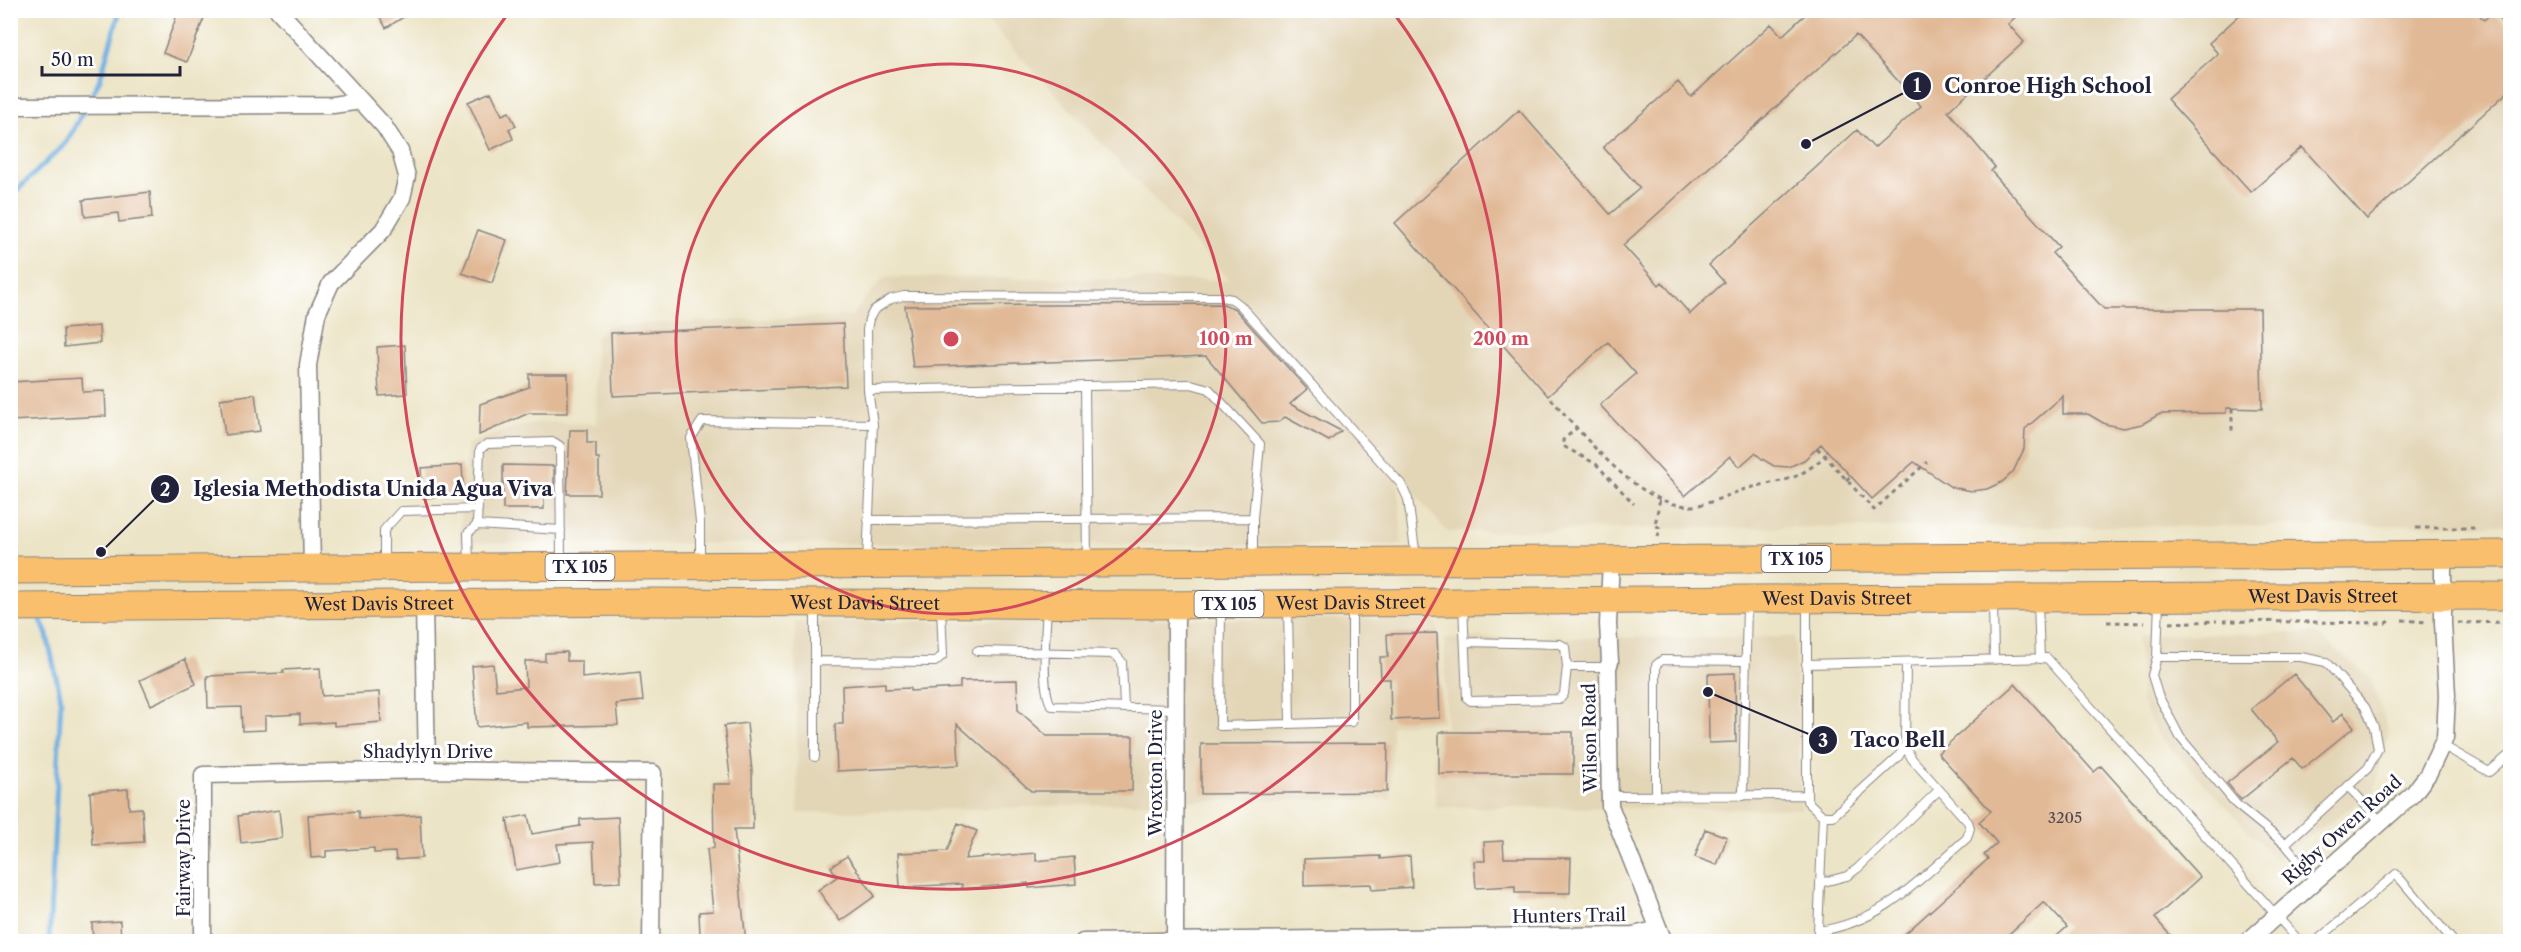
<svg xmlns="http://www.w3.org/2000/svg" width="2521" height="952" viewBox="0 0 2521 952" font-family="'Libre Caslon Text',serif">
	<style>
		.built { fill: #e3d6b7 }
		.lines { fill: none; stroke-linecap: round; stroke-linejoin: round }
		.stream { stroke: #6daee1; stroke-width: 5 }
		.building { fill: #e1b996; fill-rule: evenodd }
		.lane-casing { stroke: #878380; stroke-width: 10 }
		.street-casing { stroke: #878380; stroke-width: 19 }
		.primary-casing { stroke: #878380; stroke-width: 29 }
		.path { stroke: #878380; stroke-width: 3; stroke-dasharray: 4.5 4.5; stroke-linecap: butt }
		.lane { stroke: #fff; stroke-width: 8 }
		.street { stroke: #fff; stroke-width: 16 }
		.primary { stroke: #f9bf6d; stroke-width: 27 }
		.ring { fill: none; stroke: #d1495b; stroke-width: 3 }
		.labels { text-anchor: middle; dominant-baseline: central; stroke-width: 6; stroke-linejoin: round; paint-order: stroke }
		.number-label { font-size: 15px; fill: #524852 }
		.shield { fill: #fff; stroke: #646476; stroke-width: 1.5 }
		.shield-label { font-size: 16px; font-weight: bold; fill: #22223b }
		.street-label { font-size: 18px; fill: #22223b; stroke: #fff }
		.centre { fill: #d1495b; stroke: #fff; stroke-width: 3 }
		.ring-label { font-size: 18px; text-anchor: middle; font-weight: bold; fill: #d1495b; stroke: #fff; stroke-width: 6; stroke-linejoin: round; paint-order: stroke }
		.leader { fill: none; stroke: #22223b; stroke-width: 2 }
		.callout-dot { fill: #22223b; stroke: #fff; stroke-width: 2 }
		.mark-label { font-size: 18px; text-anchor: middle; font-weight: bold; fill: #fff }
		.callout-label { font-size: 20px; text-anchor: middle; font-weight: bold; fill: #22223b; stroke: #fff; stroke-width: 6; stroke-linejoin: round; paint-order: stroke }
	</style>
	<rect width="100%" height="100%" fill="#fff"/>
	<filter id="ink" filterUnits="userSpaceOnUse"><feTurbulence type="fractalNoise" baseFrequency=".0167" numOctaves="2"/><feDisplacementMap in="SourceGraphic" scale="12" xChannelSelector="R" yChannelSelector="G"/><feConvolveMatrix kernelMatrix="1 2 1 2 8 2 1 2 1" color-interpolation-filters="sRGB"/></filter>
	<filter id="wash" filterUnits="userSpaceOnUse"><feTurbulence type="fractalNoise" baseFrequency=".008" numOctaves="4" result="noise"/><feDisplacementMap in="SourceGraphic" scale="24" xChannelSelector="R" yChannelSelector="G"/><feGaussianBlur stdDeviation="1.35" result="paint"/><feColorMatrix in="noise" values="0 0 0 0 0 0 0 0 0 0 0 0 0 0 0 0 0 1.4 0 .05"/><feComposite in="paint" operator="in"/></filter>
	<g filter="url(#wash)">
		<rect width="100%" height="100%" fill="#ece4c6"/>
		<path class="built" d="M978,11H2510V525L1660,528L1447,532L1398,475L1402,545L459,543L467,444L513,428L544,422L597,424L595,338L608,325L851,316L884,277L1229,280Z
			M1433,618L1438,628L1443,722L1392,725L1391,799L1187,801L1008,808L798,813L795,622Z
			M2316,633L2371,679L2389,733L2374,791L2276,860L2157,734L2141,702L2138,635Z
			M1795,637L1801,809L1435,807L1434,729L1446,728L1444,638Z"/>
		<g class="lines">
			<path class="stream" d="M10,197L67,142L100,79L120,10
				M41,620L47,635L61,699L49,942"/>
		</g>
		<g id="blocks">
			<path class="building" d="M179,10H207L187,62L163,53Z
				M376,10H415L386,28Z
				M1810,10H2023L2008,24L2024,42L1948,111L1995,167L1991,171L2059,247L2052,253L2104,309H2260L2262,409L2226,408V413L2160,414L2142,424L2124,428L2105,424L2088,414H2063V396L2025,429L2024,449L2013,472L2002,482L1987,489L1972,491L1951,487L1914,462L1872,499L1821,444L1804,460L1789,467L1774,466L1762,459L1755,453L1739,467L1730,456L1685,496L1600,405L1636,374L1608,342L1548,396L1395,223L1519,110L1610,214L1640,188L1603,147L1678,82L1691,97L1771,24L1782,36ZM1856,35L1921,106L1874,148L1857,130L1709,265L1724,282L1690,314L1662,282L1659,285L1623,245Z
				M2245,10H2475L2484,20L2493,12L2511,31V89L2367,219L2302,147L2251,192L2167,99L2218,54L2209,43Z
				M491,92L502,115L509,112L516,126L509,129L513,139L490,150L468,102Z
				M150,192L152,218L119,222L118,213L85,217L83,200Z
				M478,230L507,240L492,283L462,273Z
				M1223,304L1235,309L1307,389L1290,404L1341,431L1329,441L1285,417L1278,422L1262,423L1206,356L913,367L905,306Z
				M843,324L846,386L613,396L611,333Z
				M99,326L100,343L64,347L63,329Z
				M405,345L407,394L379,396L377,347Z
				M529,374H568V413H529L479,435L480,404L529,387Z
				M82,378L83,392L105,391L106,416L10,421V382Z
				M255,394L260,431L225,435L220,399Z
				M570,430H587V443H596V458H599V494H567Z
				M462,465L464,495L423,498L421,468Z
				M503,465L554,466V494H544V509H503Z
				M1437,633L1440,718L1391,720L1390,679H1381L1380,657H1388L1387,634Z
				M567,652V661H582V678L640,672L643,701L616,704L618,725L527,727V722L477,727L472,666L493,664L496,690L526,687L525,661H545V653Z
				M185,659L196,684L151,705L140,680Z
				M320,668L322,696L379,692L381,722L334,726V722L300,724V714L265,716V730L242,731L241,707L208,708L207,676L284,673L283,670Z
				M1735,673L1736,742L1709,743L1708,674Z
				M2294,674L2333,722L2343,713L2354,727L2302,769L2293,758L2241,800L2227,783L2278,742L2251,709Z
				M1017,680L1018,710L1047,736H1133L1132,791H1031L957,724L959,765L837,771L835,724H843L842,686L885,683V689L910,688V691L960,688V681Z
				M2015,684L2094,772L2101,766L2200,877L2155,918L2176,942H2050L2067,927L2044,902L2000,942H1896L1988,859L1984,855L1997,843L1979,822L1991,811L1938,753Z
				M747,723L752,772L753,829H734L746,942H709V935H700L699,912L713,911L707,849L714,848L713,784H731L724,726Z
				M1439,732H1573V774H1439Z
				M1388,743L1387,792L1201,794V744Z
				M128,789L129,809L142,808L144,842L93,845L90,792Z
				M279,810L282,838L241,843L238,816Z
				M358,811L359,819L420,815L422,858L396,860L395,852L374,853V848L326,851V857L311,858L308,815Z
				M528,815L532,834L580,826V819L618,817L621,882L595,883L593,842L557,844L560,862L516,870L507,819Z
				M958,823L977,831L965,859L1036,853V861L1074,857L1076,884L1029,888L1028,883L962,889V884L900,887L898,853L947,851Z
				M1705,829L1727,837L1717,865L1695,857Z
				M1503,841L1504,858H1571L1570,893H1515V886L1476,888L1474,861H1485L1484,842Z
				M847,856L875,896L840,921L818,890L837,877L831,867Z
				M1380,856V859L1410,856L1412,887L1372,890L1371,884L1304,886V859Z
				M120,921L121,942H93L92,923Z"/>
		</g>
	</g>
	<g filter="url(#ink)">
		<use href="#blocks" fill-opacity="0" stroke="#878380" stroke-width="1.5"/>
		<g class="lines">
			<g class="lane-casing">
				<path id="lane" d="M1085,386L1087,561
					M868,390L1191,384L1209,389L1260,444L1253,518V560
					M868,520L1253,518
					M477,525L561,530
					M700,561V522L691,438L702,421L873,424
					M867,562L873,424L868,390L867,330L869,319L874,310L891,299L904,296L1221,297L1232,299L1240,305L1401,484L1408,499L1416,557
					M469,565L468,533L477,525L480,449L487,444L554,442L560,446L561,564
					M384,566V530L401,511L478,509
					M1993,601L1994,660
					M2159,601L2157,657H2301L2326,662L2365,707L2374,727L2378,749L2368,768L2285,844
					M1807,602V801L1823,816L1818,931
					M2038,602L2040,659
					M1463,605L1467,698L1471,701L1560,699L1564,694L1567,667H1608
					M815,607V757
					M1047,607C1046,628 1040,692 1052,706L1176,709
					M1288,607L1290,724
					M1221,608L1220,726L1352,722V607
					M1465,642L1560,644L1565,647L1567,667
					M977,651L1115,654L1122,662L1124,708
					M2157,657L2152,675L2158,695L2180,737L2237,805L2285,844L2316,881
					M815,661L935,662L943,655L941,609
					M1806,664L2047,658L2300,942
					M2442,745L2489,772L2510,754
					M2348,786L2382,823
					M1610,796L1807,795
					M1656,796V665L1662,660L1746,661
					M1743,796L1747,603
					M1823,816H1833L1898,757L1905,746L1906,662
					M1820,883L1847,876L1858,868L1939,790
					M1818,942V931C1882,923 1921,878 1967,838L1970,828L1968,822L1912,759L1905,746
					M2315,942L2396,874L2454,942"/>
			</g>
			<g class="street-casing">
				<path id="street" d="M278,10L384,126L400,151L407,176L402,198L383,230L331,283L317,314L308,365L312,568
					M10,106L333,105L361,101
					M1611,560L1608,624L1610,662L1608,667L1610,806L1664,942
					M424,605L427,770
					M203,942V775L427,770L653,773L651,942
					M1083,942L1633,935L1659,929
					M1175,942L1176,605
					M2247,942L2413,794L2428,774L2445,738L2447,695L2443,623V554"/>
			</g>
			<g class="primary-casing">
				<g id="primary">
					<path d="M10,570L2510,554"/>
					<path id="s1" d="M10,607L652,602L1154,605L1747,599L2510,596"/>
				</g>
			</g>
			<path class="path" d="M1551,399C1584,435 1637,505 1689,506C1708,506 1728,494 1746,489C1784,478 1792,485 1825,456L1874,510L1927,462
				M2232,408V432
				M1578,427L1563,440V446L1596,464L1634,504
				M1817,448L1825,456L1829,452
				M1846,480L1851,476
				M2416,528H2473V532
				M1658,537L1660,528L1655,525L1660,498
				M2402,620L2428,622
				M2223,621L2386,623L2392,619
				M2107,622L2145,623
				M2170,623L2217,621
				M2458,623L2510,622"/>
			<use href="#lane" class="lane"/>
			<use href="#street" class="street"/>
			<use href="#primary" class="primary"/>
		</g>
	</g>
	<g class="ring">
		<circle cx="951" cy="339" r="275"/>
		<path d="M1393 12A550 550 0 1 1 509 12"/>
	</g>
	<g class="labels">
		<g class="number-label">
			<text x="2065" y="817">3205</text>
		</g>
		<g class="shield">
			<rect x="1761.5" y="546" width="69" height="26" rx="4.5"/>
			<rect x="545.5" y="554" width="69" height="26" rx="4.5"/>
			<rect x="1194.5" y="591" width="69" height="26" rx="4.5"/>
		</g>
		<g class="shield-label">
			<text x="1796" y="559">TX 105</text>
			<text x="580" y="567">TX 105</text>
			<text x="1229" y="604">TX 105</text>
		</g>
		<g class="street-label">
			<text stroke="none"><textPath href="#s1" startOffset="2313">West Davis Street</textPath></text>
			<text stroke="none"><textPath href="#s1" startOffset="1827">West Davis Street</textPath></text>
			<text stroke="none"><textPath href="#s1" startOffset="855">West Davis Street</textPath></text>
			<text stroke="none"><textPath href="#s1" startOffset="1341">West Davis Street</textPath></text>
			<text stroke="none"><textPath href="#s1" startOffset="369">West Davis Street</textPath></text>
			<text transform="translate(1590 738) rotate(-91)">Wilson Road</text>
			<text x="428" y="752">Shadylyn Drive</text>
			<text transform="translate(1156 773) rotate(-90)">Wroxton Drive</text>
			<text transform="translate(2342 830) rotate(-42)">Rigby Owen Road</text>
			<text transform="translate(184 858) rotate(-90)">Fairway Drive</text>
			<text transform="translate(1569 916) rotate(-1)">Hunters Trail</text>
		</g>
	</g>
	<circle cx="951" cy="339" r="9" class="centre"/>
	<g class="ring-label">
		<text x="1226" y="345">100 m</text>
		<text x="1501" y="345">200 m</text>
	</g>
	<path class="leader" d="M1806 144L1917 86M101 552L165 489M1708 692L1823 740"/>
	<g class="callout-dot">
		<circle cx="1806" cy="144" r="6"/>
		<circle cx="101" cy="552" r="6"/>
		<circle cx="1708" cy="692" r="6"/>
		<circle cx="1917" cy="86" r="15"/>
		<circle cx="165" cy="489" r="15"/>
		<circle cx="1823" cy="740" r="15"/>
	</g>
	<g class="mark-label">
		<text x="1917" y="92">1</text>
		<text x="165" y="496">2</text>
		<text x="1823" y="747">3</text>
	</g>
	<g class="callout-label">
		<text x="2048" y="93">Conroe High School</text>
		<text x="373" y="496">Iglesia Methodista Unida Agua Viva</text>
		<text x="1898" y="747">Taco Bell</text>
	</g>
	<rect width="2521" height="952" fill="none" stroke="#fff" stroke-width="36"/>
	<path d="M42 66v9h138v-9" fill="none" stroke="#22223b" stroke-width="3"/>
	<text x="51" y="66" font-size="18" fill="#22223b" stroke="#ffffff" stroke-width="4.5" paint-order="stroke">50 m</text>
</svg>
